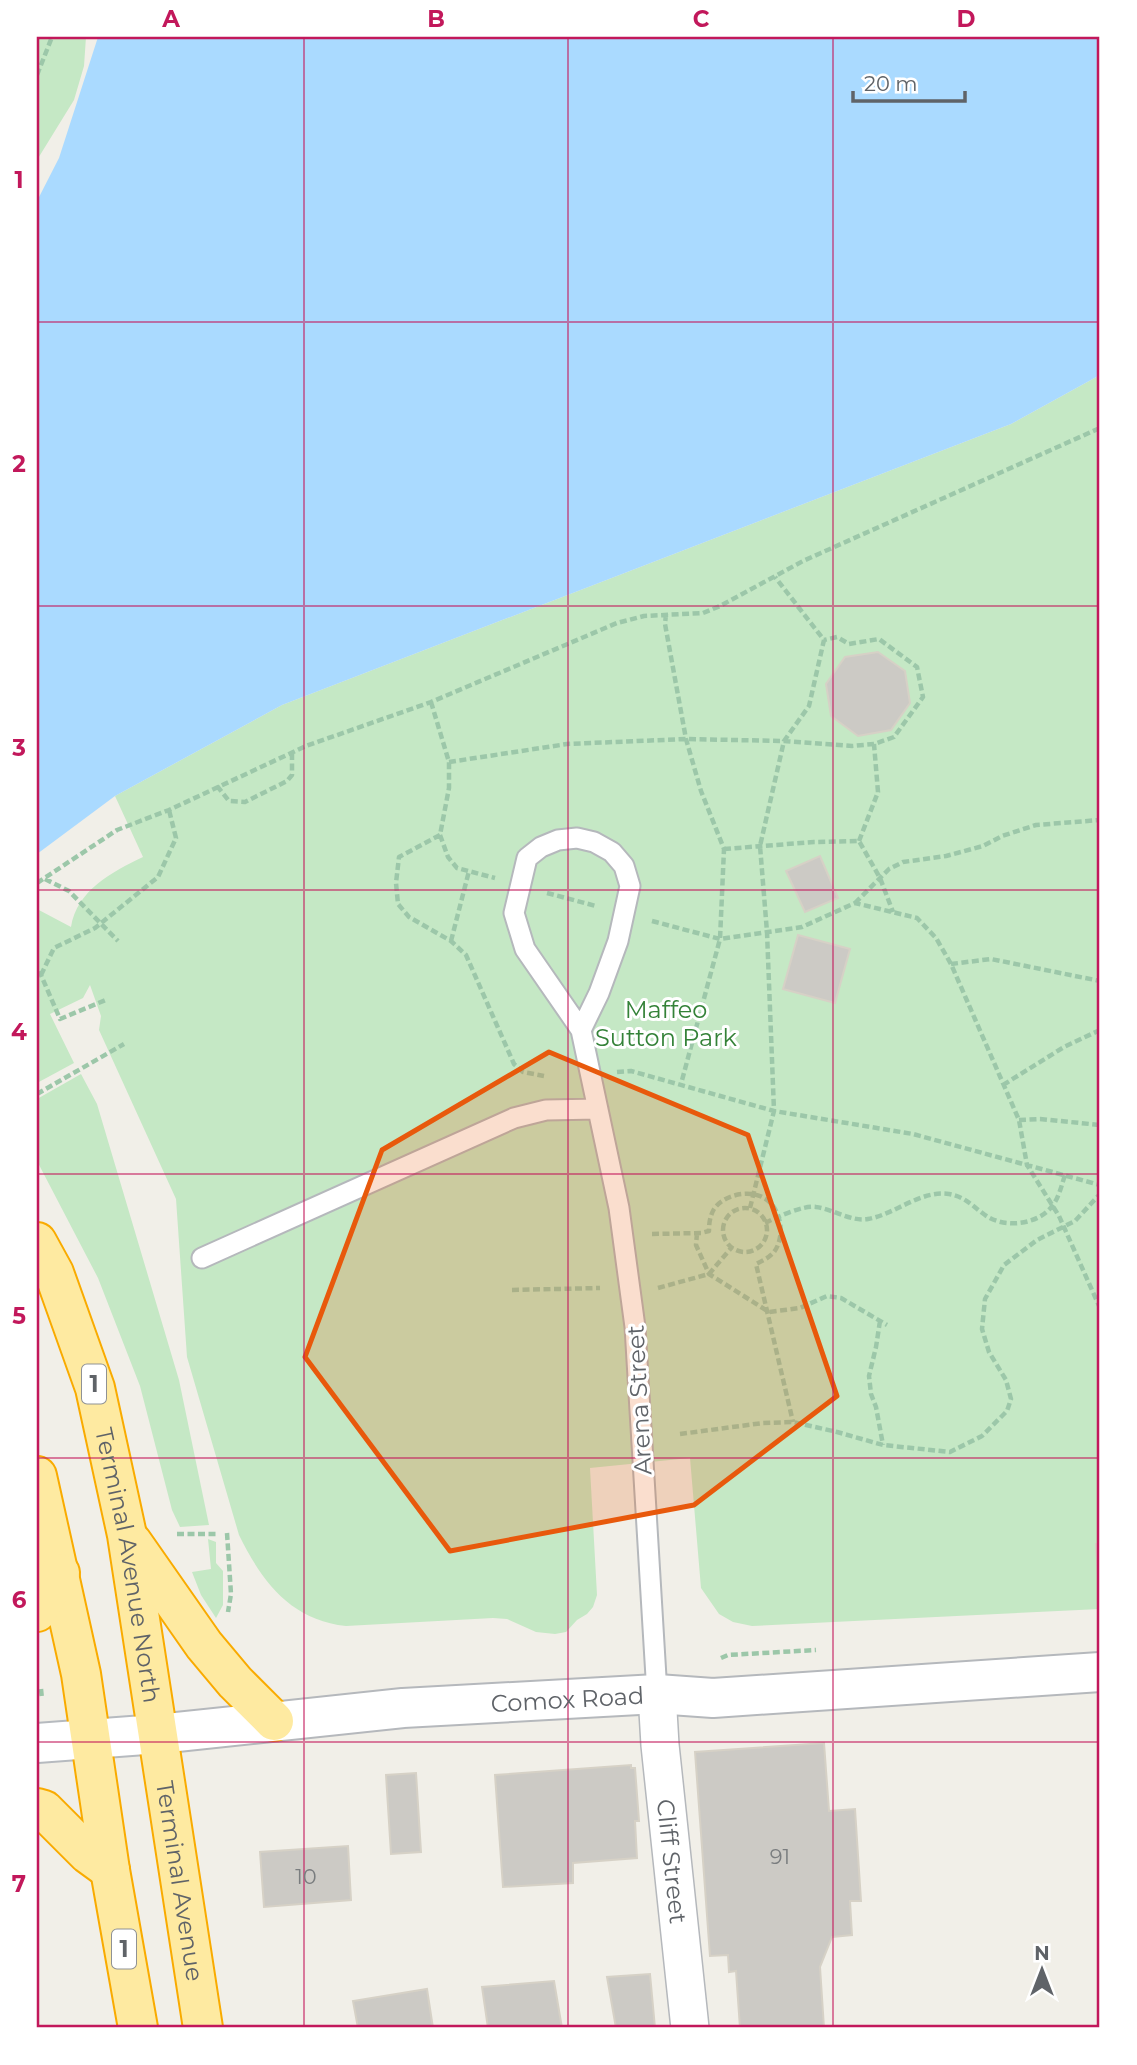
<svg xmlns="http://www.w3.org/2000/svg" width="1137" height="2065" viewBox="0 0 1137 2065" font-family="Montserrat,sans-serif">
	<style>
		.green { fill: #c5e8c5 }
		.water { fill: #aadaff }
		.building { fill: #cccac5; stroke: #d6d1c6; stroke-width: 2 }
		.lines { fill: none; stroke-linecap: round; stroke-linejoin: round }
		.service-casing { stroke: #b5b8bc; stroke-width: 23 }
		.minor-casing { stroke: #b5b8bc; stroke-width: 40 }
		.tertiary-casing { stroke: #b5b8bc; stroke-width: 42 }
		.secondary-casing { stroke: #b6babf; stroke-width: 42 }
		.trunk-casing { stroke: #f9ab00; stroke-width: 42 }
		.path { stroke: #9cc7a9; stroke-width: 4.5; stroke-dasharray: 7 3.5; stroke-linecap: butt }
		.service { stroke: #fff; stroke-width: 19 }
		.minor { stroke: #fff; stroke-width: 37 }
		.tertiary { stroke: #fff; stroke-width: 38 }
		.secondary { stroke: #fff; stroke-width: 38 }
		.trunk { stroke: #feeaa1; stroke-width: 38 }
		.marked { fill: #e8590c; fill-opacity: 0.2; stroke: #e8590c; stroke-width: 5; stroke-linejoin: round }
		.grid { fill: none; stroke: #c2185b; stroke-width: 2; stroke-opacity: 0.55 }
		.labels { text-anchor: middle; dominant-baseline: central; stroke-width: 6; stroke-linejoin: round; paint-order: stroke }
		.number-label { font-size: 21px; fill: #7a7d7f }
		.shield { fill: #fff; stroke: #8f9295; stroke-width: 2 }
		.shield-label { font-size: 23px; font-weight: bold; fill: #5f6368 }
		.park-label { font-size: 24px; fill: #348238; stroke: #fff }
		.street-label { font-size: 24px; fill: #5f6368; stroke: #fff }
		.neatline { fill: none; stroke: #c2185b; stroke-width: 2.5 }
		.grid-label { font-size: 23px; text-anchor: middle; font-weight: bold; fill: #c2185b }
	</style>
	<rect width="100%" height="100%" fill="#f1efe8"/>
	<path class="green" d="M37,37H86L84,66L74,100L37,160Z
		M1100,375V1609L752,1626L733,1622L719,1614L701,1588L690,1458L590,1468L597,1595L593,1607L587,1614L577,1620L566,1632L555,1634L536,1632L507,1619L493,1618L346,1626C291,1620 262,1582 239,1535L187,1357L176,1199L99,1030L101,1016L90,985L83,998L50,1014L74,1063L37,1083V909L71,927C77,890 112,872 143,857L115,796L282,705L1011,424Z
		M81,1074L97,1104L179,1380L209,1525L180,1527L172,1510L140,1386L98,1278L37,1161V1099Z
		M208,1539L216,1542V1563L223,1571V1605L216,1618L201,1595L192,1572L211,1569Z"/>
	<path class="water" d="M98,37H1100V375L1011,424L282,705L115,796L37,854V201L59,158Z"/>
	<path class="building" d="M878,652L905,671L910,703L891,730L858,736L831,716L826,684L845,657Z
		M820,856L838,898L805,912L786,871Z
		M798,935L850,949L835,1003L783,989Z
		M1096,1544H1100V1575L1098,1576Z
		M824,1743L829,1811L855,1809L861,1901H850L852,1935L832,1937L820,1967L824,2028H740L736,1971L729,1972L728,1955L710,1956L695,1752Z
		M631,1765V1768H635L639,1821H635L637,1858L573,1863V1883L503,1887L495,1775Z
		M416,1773L421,1852L391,1854L386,1775Z
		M348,1846L351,1900L264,1907L260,1852Z
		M650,1974L655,2028H616L607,1977Z
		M554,1981L562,2028H488L482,1987Z
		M427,1989L433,2028H358L353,2001Z"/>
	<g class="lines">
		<g class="service-casing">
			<path id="service" d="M581,1030L599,993L618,941L630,886L624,866L612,852L594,842L577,838L558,840L541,847L527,858L514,913L525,949L581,1030L619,1208L635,1327L657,1694
				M202,1258L514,1118L546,1110L598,1109"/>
		</g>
		<g class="minor-casing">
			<g id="minor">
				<path id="s1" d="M657,1694L660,1745L690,2028"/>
			</g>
		</g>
		<g class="tertiary-casing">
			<g id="tertiary">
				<path id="s2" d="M158,1734L403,1708L657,1694L713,1698L1100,1672"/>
			</g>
		</g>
		<g class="secondary-casing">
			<path id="secondary" d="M37,1743L158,1734"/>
		</g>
		<g class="trunk-casing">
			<g id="trunk">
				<path id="s3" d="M37,1242L54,1273L95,1388L127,1535L203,2028"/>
				<path d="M37,1476L81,1674L110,1870L138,2028"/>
				<path d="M132,1542L204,1645L235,1682L274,1721"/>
				<path d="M37,1612L60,1573"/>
				<path d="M37,1808L44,1810L88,1854L110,1870"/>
			</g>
		</g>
		<path class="path" d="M37,75L52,37
			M666,614L665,624L686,739L701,791L724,849L720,939L681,1084
			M431,702L449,762V788L440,835L448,857L457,868L495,878
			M449,762L567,744L686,739L784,741L852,746L874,744L894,737L923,697L917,667L879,639L849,644L837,637L824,640
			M217,786L229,801L245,802L287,781L292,775V752
			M440,835L399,857L396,883L398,904L409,917L451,941L466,955L514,1064L523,1072L544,1076
			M859,841L878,792L874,744
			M724,849L814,842L859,841L880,878L893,912
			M45,879L69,891L118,941
			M37,883L117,830L169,810L306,746L431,702L617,623L644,616L703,613L720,606L803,561L1100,428
			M547,893L596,906
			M855,903L889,869L903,862L946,856L983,846L1002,836L1036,825L1100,820
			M652,921L720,939L802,927L855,903L917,918L936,938L951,964L1019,1120L1027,1165L1059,1216L1100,1308
			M451,941L469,871
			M951,964L991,959L1100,981
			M37,972L41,975L60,1019L108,999
			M41,975L54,948L95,928L158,877L176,838L169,810
			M617,1072L631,1071L774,1111L913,1134L1100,1185
			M1003,1085L1064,1047L1100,1030
			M37,1094L124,1044
			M1019,1120L1040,1119L1100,1125
			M750,1208L774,1111L767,932L760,846L784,741L809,706L824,640L775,577
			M723 1230a22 22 0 1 1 44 0a22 22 0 1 1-44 0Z
			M765,1223C777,1217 803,1205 816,1207C833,1209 851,1222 868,1219C896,1214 920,1190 949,1194C966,1197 972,1206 985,1215C1004,1229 1039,1225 1053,1205C1059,1197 1062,1184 1065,1175
			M697,1233L696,1245L709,1274L769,1312L800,1308L827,1296L841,1298L887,1325
			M652,1234L701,1233L709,1231C709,1223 710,1216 714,1209C723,1195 749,1189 764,1198C781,1207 786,1236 774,1252C769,1258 762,1261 756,1264L793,1422
			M658,1288L709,1274L732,1247
			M512,1290L600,1288
			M880,1321L876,1347L869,1376L871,1394L876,1407L883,1445
			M680,1434L763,1423L793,1422L837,1432L883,1445L950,1452L982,1436L1007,1411L1011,1399L1006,1380L989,1352L982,1329L985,1299L1004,1265L1037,1240L1075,1221L1100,1194
			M227,1533L231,1594L228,1612
			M177,1534H216
			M721,1658L728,1655L816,1650
			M41,1689L42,1699"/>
		<use href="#service" class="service"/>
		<use href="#minor" class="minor"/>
		<use href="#tertiary" class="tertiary"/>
		<use href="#secondary" class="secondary"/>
		<use href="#trunk" class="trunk"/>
	</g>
	<path class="marked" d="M549,1052L748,1135L837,1396L694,1505L450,1551L305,1357L382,1150Z"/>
	<path class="grid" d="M304,37V2028M568,37V2028M833,37V2028M37,322H1100M37,606H1100M37,890H1100M37,1174H1100M37,1458H1100M37,1742H1100"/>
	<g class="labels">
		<g class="number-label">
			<text x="780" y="1856">91</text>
			<text x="306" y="1876">10</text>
		</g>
		<g class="shield">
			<rect x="82" y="1364.5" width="24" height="39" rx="5"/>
			<rect x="112" y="1929.5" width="24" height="39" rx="5"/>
		</g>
		<g class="shield-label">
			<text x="94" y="1384">1</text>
			<text x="124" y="1949">1</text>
		</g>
		<g class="park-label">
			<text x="666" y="1009">Maffeo<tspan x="666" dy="28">Sutton Park</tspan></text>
		</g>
		<g class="street-label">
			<text transform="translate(639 1400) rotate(-93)">Arena Street</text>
			<text stroke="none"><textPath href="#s3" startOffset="338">Terminal Avenue North</textPath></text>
			<text stroke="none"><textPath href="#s2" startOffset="411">Comox Road</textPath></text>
			<text stroke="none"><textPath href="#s1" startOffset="168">Cliff Street</textPath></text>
			<text stroke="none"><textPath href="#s3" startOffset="658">Terminal Avenue</textPath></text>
		</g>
	</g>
	<rect width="1137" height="2065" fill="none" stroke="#ffffff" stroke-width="77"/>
	<g transform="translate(1042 1970)" stroke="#ffffff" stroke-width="5" paint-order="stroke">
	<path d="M0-5L12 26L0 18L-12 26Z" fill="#5f6368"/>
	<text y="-10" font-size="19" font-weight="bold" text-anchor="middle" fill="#5f6368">N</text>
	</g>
	<path d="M853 91v10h112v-10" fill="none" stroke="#5f6368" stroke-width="3.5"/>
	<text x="864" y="91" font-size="21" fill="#5f6368" stroke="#ffffff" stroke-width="5" paint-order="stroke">20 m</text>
	<rect x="38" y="38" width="1060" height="1988" class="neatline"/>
	<g class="grid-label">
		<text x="171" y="27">A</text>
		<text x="436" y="27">B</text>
		<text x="701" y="27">C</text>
		<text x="966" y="27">D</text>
		<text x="19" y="188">1</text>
		<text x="19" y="472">2</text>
		<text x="19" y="756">3</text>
		<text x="19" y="1040">4</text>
		<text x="19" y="1324">5</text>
		<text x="19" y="1608">6</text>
		<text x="19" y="1892">7</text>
	</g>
</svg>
